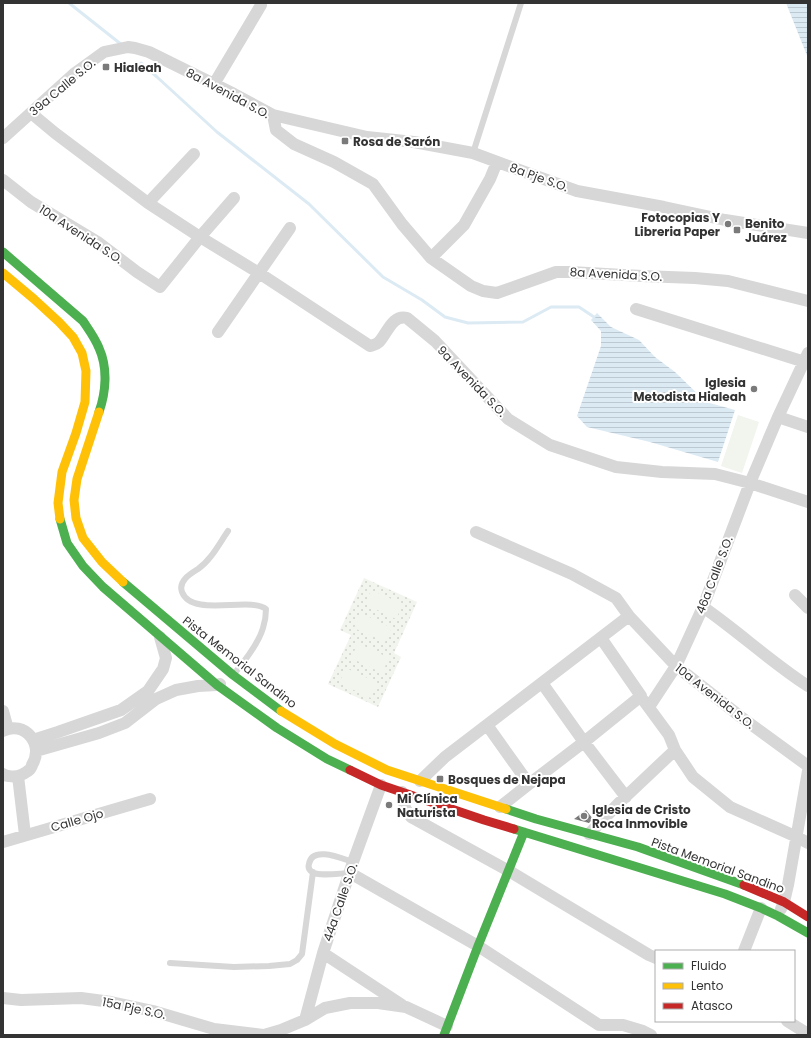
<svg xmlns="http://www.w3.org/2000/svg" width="811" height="1038" viewBox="0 0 811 1038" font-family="Poppins,sans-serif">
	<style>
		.park { fill: url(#park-dots) }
		.pitch { fill: #f1f5ed }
		.water { fill: url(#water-rules) }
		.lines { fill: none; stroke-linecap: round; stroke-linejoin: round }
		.stream { stroke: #dceaf4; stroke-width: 3 }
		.building { fill: url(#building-back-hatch) }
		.lane { stroke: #d7d7d7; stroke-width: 6 }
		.street { stroke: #d7d7d7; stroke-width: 12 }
		.fast { stroke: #4caf50; stroke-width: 9 }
		.slow { stroke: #ffc107; stroke-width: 9 }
		.jam { stroke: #c62828; stroke-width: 9 }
		.poi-dot { fill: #7a7a7a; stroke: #fff; stroke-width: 1.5 }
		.labels { text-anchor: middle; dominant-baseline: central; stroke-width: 4; stroke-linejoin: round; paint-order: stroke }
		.poi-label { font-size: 12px; font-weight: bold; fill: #333; stroke: #fff; text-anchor: start }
		.street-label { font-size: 12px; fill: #333; stroke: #fff }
	</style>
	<defs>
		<pattern id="park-dots" width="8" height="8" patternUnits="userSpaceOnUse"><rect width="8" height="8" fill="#f1f5ed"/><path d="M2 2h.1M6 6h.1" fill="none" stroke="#cfd2cc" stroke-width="1.8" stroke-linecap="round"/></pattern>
		<pattern id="water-rules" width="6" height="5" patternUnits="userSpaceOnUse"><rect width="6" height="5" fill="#dceaf4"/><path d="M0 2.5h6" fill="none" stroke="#bdc9d2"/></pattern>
		<pattern id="building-back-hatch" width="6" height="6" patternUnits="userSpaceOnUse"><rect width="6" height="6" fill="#818181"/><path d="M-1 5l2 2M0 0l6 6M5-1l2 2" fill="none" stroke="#6a6a6a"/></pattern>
	</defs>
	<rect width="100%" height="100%" fill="#fff"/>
	<path class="park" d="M364,578L417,602L394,653L401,657L378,707L328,684L351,635L340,630Z"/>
	<path class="pitch" d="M738,415L759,422L742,473L721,466Z
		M371,590L403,604L396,619L365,604Z
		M361,613L392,628L385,642L354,628Z
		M358,643L389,658L382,673L351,658Z
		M346,668L378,683L371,698L339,683Z"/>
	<path class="water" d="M786,3H808V58Z
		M597,313L611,327L639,340L655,357L675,372L706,402L735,410L718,462L650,442L587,427L577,416L601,346V331L591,320Z"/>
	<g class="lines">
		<path class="stream" d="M69,3L122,45
			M141,63L157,77L217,132L309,204L383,277L422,300L445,317L468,323L523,322L551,307H579L594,317"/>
	</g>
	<path class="building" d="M586,810L593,819L589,823L574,819Z"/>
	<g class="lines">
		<path class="lane" d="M473,153L521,3
			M228,531C219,544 211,560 198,569C190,574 178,581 182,592C192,618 250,596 266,609C266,616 265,622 263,628C259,642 244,662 234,674
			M350,873C341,873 320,877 312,872C309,870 308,867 309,864C312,845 343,859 353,862
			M170,963L234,967L269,966L290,964L297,960L302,954L313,872"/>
		<path class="street" d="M214,84L261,5
			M31,113L55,133L148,203L200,237L259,273L370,346C373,345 376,345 379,342C387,334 392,314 407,318L435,341L508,419L550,445L616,467L662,472L715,474L750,483L808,502
			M273,115L276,130L294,144L334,162L373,184L402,224L431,258L471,286L483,291L497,293L556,272H570L642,276L695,278L728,281L808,301
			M3,138L75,73L104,52L128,47L135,48L149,52L234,94L273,115L367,137L414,142L473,153L577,191L664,207L725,220L808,233
			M3,180L31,202L99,243L137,272L160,287L200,237L234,198
			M148,203L194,154
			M431,258L464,225L490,179L497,162
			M636,309L808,363
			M218,332L290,228
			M778,417L808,427
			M476,532L572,574L616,598L629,616L676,666L741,717L808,766
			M795,595L808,608
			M703,607C739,632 771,662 808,686
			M542,683L584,742L626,797
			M644,701L669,735L675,750
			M649,707L676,666L703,607L750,483L778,417L808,353
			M3,711L8,729
			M487,725L529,784
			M3,731C24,720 45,744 32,765C32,766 30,770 29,770C27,772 23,774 21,775C16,777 7,777 3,774
			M33,740L58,732L121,710L148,691L163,669L166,658L160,637
			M36,751L99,733L125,723L156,699L176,690L198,686L217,685L220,684
			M18,776L25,835
			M420,781L445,757L629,616
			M402,792L405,808L411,817L509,871L649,955L656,958
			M500,807L529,784L584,742L641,696L601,638
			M589,834L620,802L675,750L693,777L730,807L797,837L808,843
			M3,842L150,799
			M350,873L478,946L599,1025H623L643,1031L651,1035
			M781,909L784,902L788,885L808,771
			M744,951L761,908
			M323,953L402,1005
			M3,998L21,1000L81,998L111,1002L153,1011L214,1029L263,1035
			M305,1020L323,953L353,862L381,785
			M787,1021L808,1034
			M264,1035L281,1030L305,1020L325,1008L350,1003H378L406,1007L447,1026"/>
		<path class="fast" d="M3,252L83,321C89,330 95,338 99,348C108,368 106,392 99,412
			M60,519L67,543L83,566L103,587L217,685L277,728L327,759L350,770
			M123,582L233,675L281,711
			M506,809L536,819L638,847L744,885
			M514,829L725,894L761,908L778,916L808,933
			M444,1035L478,946L524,832"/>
		<path class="slow" d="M3,273L34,299L59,322L73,337L82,353L86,371L85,402L76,433L62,472L58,503L60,519
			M99,412L77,479L74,500L76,518L83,538L102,562L123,582
			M281,711L335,744L387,770L506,809"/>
		<path class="jam" d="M350,770L381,785L484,820L514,829
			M744,885L784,902L808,917"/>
	</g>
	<g class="poi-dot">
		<rect x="102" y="63" width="8" height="8" rx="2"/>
		<rect x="341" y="137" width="8" height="8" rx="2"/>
		<circle cx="728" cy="224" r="4"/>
		<rect x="733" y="226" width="8" height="8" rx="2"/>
		<circle cx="754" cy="389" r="4"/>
		<rect x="436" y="775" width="8" height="8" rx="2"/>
		<circle cx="389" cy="805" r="4"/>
		<circle cx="584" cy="816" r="4"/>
	</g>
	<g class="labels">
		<g class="poi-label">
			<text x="114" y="67">Hialeah</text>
			<text x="353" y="141">Rosa de Sarón</text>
			<text x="720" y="217" text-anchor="end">Fotocopias Y<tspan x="720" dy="14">Libreria Paper</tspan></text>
			<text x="745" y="223">Benito<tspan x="745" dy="14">Juárez</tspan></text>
			<text x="746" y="382" text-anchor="end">Iglesia<tspan x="746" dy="14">Metodista Hialeah</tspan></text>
			<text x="448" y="779">Bosques de Nejapa</text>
			<text x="397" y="798">Mi Clínica<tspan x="397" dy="14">Naturista</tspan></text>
			<text x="592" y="809">Iglesia de Cristo<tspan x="592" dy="14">Roca Inmovible</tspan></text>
		</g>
		<g class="street-label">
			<text transform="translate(62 87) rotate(-40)">39a Calle S.O.</text>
			<text transform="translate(228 93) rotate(28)">8a Avenida S.O.</text>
			<text transform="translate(539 177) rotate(20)">8a Pje S.O.</text>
			<text transform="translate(81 234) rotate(33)">10a Avenida S.O.</text>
			<text transform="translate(616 274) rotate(3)">8a Avenida S.O.</text>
			<text transform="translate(472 381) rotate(46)">9a Avenida S.O.</text>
			<text transform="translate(714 575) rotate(-69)">46a Calle S.O.</text>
			<text transform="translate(240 662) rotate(38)">Pista Memorial Sandino</text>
			<text transform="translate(715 696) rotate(38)">10a Avenida S.O.</text>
			<text transform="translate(77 820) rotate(-16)">Calle Ojo</text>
			<text transform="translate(718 865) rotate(20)">Pista Memorial Sandino</text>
			<text transform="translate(340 902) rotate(-71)">44a Calle S.O.</text>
			<text transform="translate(134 1008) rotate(12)">15a Pje S.O.</text>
		</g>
	</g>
	<rect width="811" height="1038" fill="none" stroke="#333333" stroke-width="8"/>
	<rect x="655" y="950" width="140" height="72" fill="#ffffff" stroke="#adadad"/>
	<rect x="663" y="963" width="20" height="6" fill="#4caf50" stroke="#adadad"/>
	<text x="691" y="970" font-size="12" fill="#333333">Fluido</text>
	<rect x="663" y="983" width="20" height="6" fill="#ffc107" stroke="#adadad"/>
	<text x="691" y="990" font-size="12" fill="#333333">Lento</text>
	<rect x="663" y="1003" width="20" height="6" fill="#c62828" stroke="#adadad"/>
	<text x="691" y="1010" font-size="12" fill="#333333">Atasco</text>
</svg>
